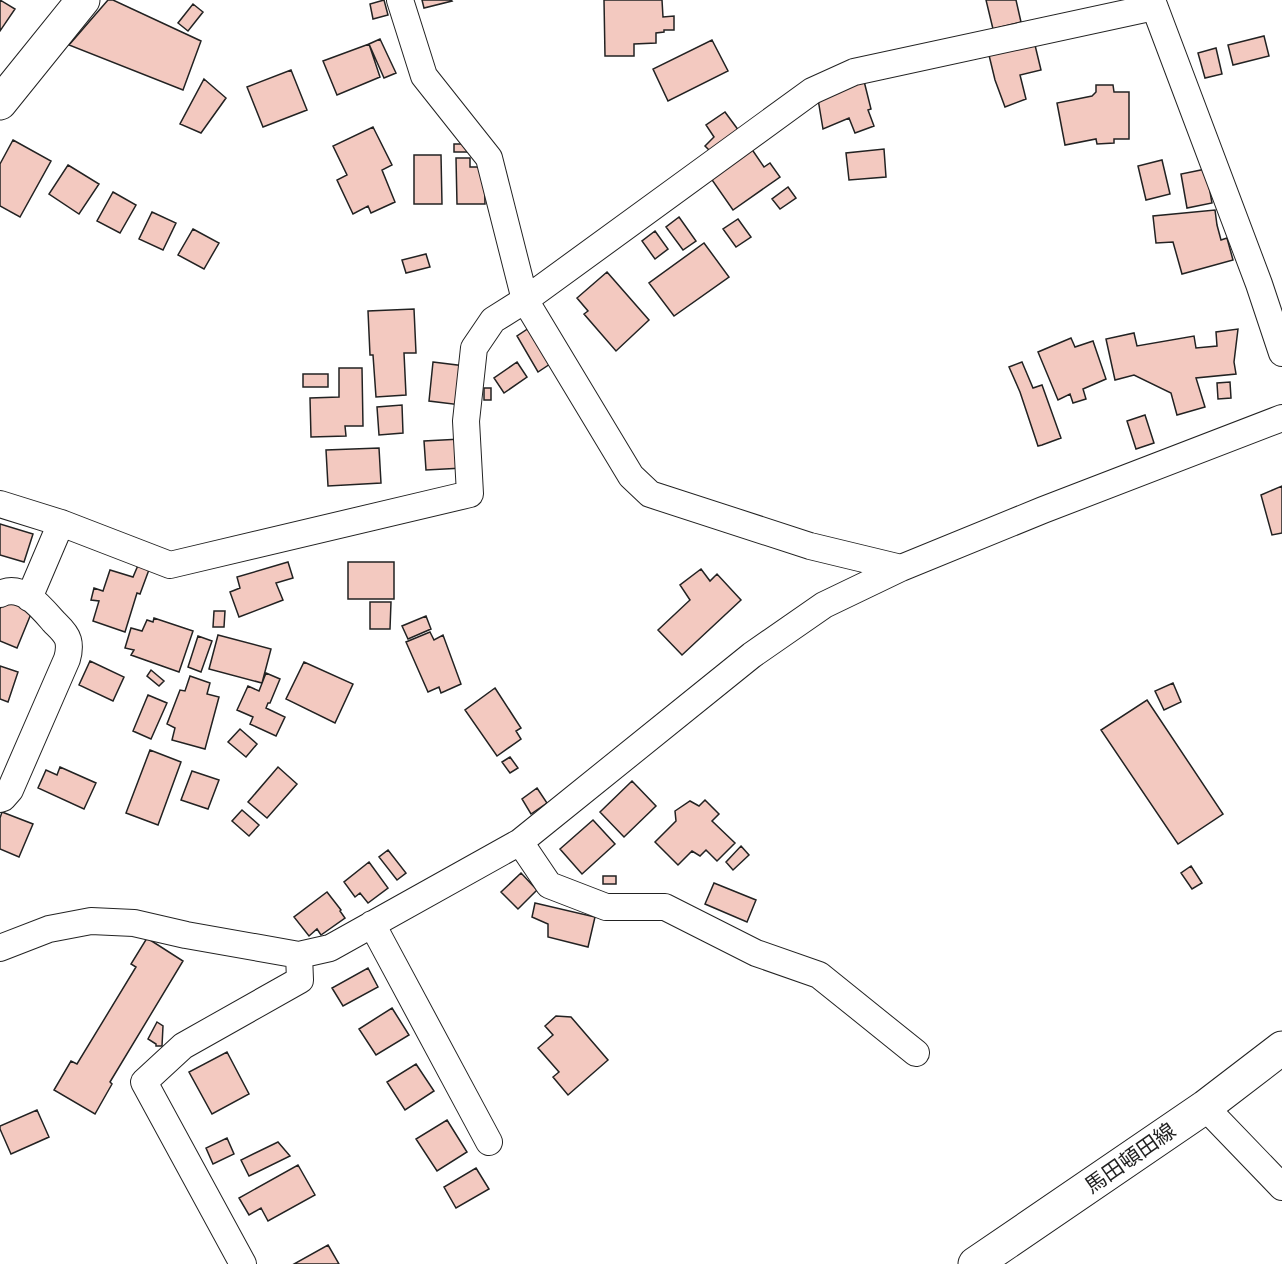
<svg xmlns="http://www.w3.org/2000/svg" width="1282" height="1264" viewBox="0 0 1282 1264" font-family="'PT Sans Narrow','Noto Sans JP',sans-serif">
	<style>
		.building { fill: #f3c9c0; stroke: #222; stroke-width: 1.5 }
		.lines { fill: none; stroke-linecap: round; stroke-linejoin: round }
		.street-casing { stroke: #222; stroke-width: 28 }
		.secondary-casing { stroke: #222; stroke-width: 35 }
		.primary-casing { stroke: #222; stroke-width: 35 }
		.street { stroke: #fff; stroke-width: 26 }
		.secondary { stroke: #fff; stroke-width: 33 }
		.primary { stroke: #fff; stroke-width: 33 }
		.labels { text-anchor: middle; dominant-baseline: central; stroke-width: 4.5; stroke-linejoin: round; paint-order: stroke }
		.street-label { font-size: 21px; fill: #222; stroke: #fff }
	</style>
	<rect width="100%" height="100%" fill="#fff"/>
	<path class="building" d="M0,0L15,9L0,31Z
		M108,0H113L201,41L183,90L69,45Z
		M384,0L388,15L373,19L370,4Z
		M422,0H451L452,1L424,8Z
		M604,0H662L663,17L674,16V30H664V32L656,33V43L634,44V56H605Z
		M986,0H1016L1021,22L993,29Z
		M193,4L203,12L188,31L178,23Z
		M1264,36L1269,56L1233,65L1228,45Z
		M380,39L396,73L384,78L369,44Z
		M712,40L728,71L668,101L653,69Z
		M1034,41L1041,70L1020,75L1026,99L1005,107L995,80L988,51Z
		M369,44L380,77L337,95L323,61Z
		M1216,48L1222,74L1205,78L1198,53Z
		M291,70L307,110L263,127L247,87Z
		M204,79L226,98L201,133L180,124Z
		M864,81L871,109L868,110L874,126L855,133L849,118L823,129L818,99Z
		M1096,85H1113L1114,92H1129V139H1114V143L1097,144L1096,139L1065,145L1057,103L1092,96L1096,92Z
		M725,112L739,131L714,155L705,146L714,137L706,125Z
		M373,127L392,165L382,170L395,202L371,213L368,206L353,214L337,180L347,175L333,146Z
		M13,140L51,161L20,217L0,206V164Z
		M454,144H468V152H454Z
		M751,148L764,167L770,163L780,177L733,210L710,177Z
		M884,149L886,177L849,180L846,153Z
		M414,155H441L442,204H414Z
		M456,158H470V167H484L485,204H457Z
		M1162,160L1170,194L1146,200L1138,166Z
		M68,165L99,184L79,214L49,194Z
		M1206,169L1212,203L1187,208L1181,174Z
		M788,187L796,198L780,209L772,199Z
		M113,192L136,205L120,233L97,221Z
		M1215,210L1217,225L1221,240L1227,238L1233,260L1182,274L1173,242L1156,243L1153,216Z
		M152,212L176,223L163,250L139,239Z
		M679,217L696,241L683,250L666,227Z
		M738,219L751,237L736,247L723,229Z
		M193,229L219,243L204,269L178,255Z
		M655,231L668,249L655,259L642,241Z
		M704,243L729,277L674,316L649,283Z
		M426,254L430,267L406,273L402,260Z
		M607,272L649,320L616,351L584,314L588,311L577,298Z
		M414,309L416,353H404L406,395L376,397L373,355H370L368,311Z
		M535,324L556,360L538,372L517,336Z
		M1238,329L1234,362L1236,374L1196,378L1205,407L1177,415L1171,393L1134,375L1115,380L1106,339L1134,333L1137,346L1194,336L1196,348L1217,346L1216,332Z
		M1071,338L1075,347L1093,341L1106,379L1083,389L1086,399L1073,403L1070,394L1058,400L1038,352Z
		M433,362L465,366L461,405L429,401Z
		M517,362L527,377L504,393L494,378Z
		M1022,362L1033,388L1042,385L1061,438L1042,445L1038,446L1020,392L1009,367Z
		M339,368H362L363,426H345L346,436L311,437L310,398L339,397Z
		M303,374H328V387H303Z
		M1230,382L1231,398L1218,399L1217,383Z
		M484,388H491V400H484Z
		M402,405L403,433L379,435L377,407Z
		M1145,415L1154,443L1136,449L1127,421Z
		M461,439L463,468L426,470L424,441Z
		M379,448L381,483L328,486L326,450Z
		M1282,486V533L1272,535L1261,495Z
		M0,524L33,534L24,562L0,555Z
		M288,562L293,578L276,583L283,600L239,617L230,592L240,588L237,577Z
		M348,562H394V599H348Z
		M139,563L150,567L140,594L137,593L125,632L93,621L99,601L91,600L94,588L103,591L110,570L133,577Z
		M701,569L710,581L717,574L741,600L682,655L658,630L690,600L680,585Z
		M5,598L33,609L17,648L0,641V609Z
		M370,602H391L390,629H370Z
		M214,611H225L224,627H213Z
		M426,616L431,629L408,639L402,626Z
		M154,618L193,631L179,672L131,655L134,650L125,648L131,628L142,631L147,620L153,622Z
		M430,632L434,640L443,635L461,684L441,693L439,687L428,692L406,642Z
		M218,635L271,649L262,683L209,669Z
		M198,636L212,641L201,672L188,667Z
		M90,661L124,677L113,701L79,685Z
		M304,662L353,684L335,723L286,699Z
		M0,666L18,672L8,702L0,699Z
		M151,670L164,681L159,686L147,676Z
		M266,673L280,679L270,703H268L266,708L285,717L276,736L250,724L253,717L237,710L248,686L259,691Z
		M190,676L210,683L207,694L219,697L205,749L172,740L175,728L167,724L180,690L185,691Z
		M1173,683L1181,702L1164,710L1155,691Z
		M495,688L521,728L516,731L521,739L497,756L465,710Z
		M148,695L167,703L151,739L133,731Z
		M1147,700L1223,814L1178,844L1101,730Z
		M240,729L257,744L246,757L228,742Z
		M150,750L181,762L158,825L126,813Z
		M510,757L518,768L510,773L502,762Z
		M60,767L96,783L84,809L38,788L46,770L57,775Z
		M278,767L297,784L267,818L248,802Z
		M192,771L219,780L208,809L181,800Z
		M632,781L656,806L624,837L600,812Z
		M537,788L547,803L531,814L522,799Z
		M705,800L719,814L712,821L735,843L717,861L706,850L700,856L692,851L678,865L655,842L676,821L675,811L690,801L699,806Z
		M242,810L259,825L249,836L232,821Z
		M2,812L33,824L19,857L0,849V818Z
		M593,820L615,844L582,874L560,849Z
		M741,846L749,855L733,870L726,862Z
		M388,850L406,873L397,880L379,857Z
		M369,862L388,888L368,903L360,893L355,897L344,882Z
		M1191,866L1202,883L1192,889L1181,873Z
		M521,873L537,890L518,909L501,892Z
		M603,876H616V884H603Z
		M714,883L756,900L747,922L705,904Z
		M327,892L341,910L340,911L345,918L321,935L317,929L309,936L294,917Z
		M535,903L595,917L588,947L548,937V924L532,917Z
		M147,938L183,961L110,1082L112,1084L95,1114L54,1090L71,1061L77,1064L136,967L131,964Z
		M368,968L378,987L343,1006L332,988Z
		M392,1008L409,1035L376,1055L359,1029Z
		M556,1016L571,1017L608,1060L568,1095L553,1077L559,1072L538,1048L553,1035L545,1026Z
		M157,1022L163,1026L162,1046H156V1044L148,1039Z
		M227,1052L249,1094L212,1114L189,1072Z
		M416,1064L434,1091L405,1110L387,1082Z
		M37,1110L49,1137L11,1154L0,1129V1126Z
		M447,1120L467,1152L437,1171L416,1139Z
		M227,1138L234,1154L213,1164L206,1148Z
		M278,1142L290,1156L249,1176L241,1160Z
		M298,1165L315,1195L268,1221L261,1208L249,1215L239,1198Z
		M476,1168L489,1189L456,1208L444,1187Z
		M328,1245L339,1264H294Z"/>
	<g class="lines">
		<g class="street-casing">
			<path id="street" d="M400,0L424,76L489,158L525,300L631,476L650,494L810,546L901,568
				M1152,0L1259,284L1282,353
				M0,504L61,523L170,565L470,494L466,421L474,348L493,320L525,300L812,91L854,72L1154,7
				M0,594C22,583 41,607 54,622C59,627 66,633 68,640C70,647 69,652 67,659L10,790L3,798L0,799
				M29,598L61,523
				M520,842L549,885L606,907H665L756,953L819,975L916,1053
				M372,924L489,1142
				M0,948L49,929L91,921L134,923L186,935L299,955L330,948L520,842L752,655L824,605L901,568L1043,510L1282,418
				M1205,1107L1282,1187
				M243,1264L144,1082L183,1046L300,980L299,955"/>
		</g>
		<g class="secondary-casing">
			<path id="secondary" d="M0,103L83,0"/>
		</g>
		<g class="primary-casing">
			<path id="primary" d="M975,1264L1205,1107L1282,1048"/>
		</g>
		<use href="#street" class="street"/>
		<use href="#secondary" class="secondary"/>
		<use href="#primary" class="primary"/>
	</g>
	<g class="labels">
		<g class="street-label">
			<text transform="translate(1130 1158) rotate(-35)">馬田頓田線</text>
		</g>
	</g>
</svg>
